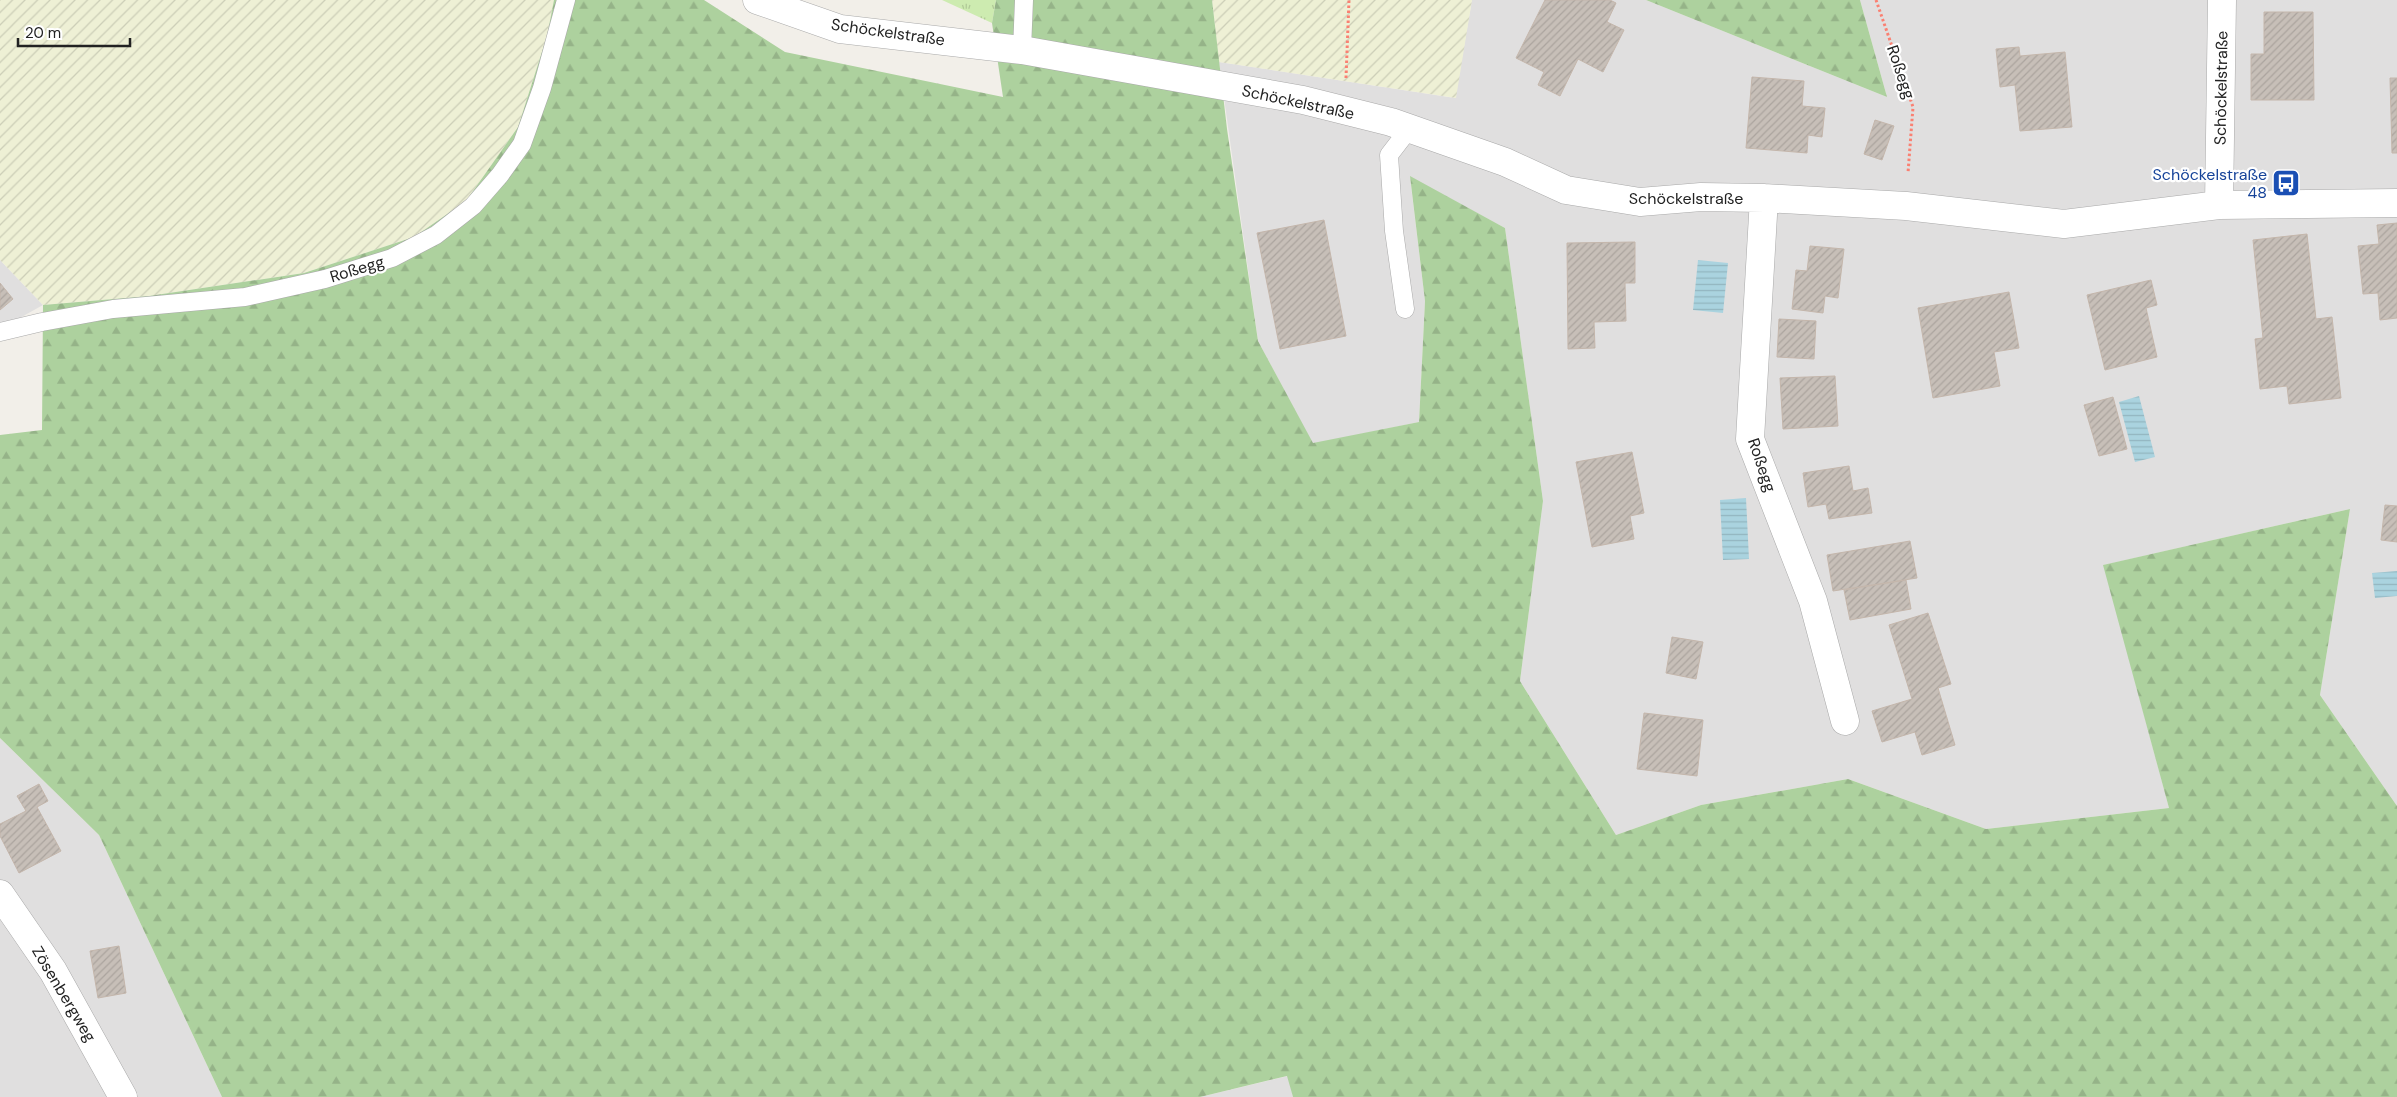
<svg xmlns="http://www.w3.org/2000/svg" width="2397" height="1097" viewBox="0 0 2397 1097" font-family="'DM Sans',sans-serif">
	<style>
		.residential { fill: #e0dfdf }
		.farmland { fill: url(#farmland-furrows) }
		.grass { fill: url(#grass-tufts) }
		.forest { fill: url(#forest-firs) }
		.water { fill: url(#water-rules) }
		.building { fill: url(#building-hatch); stroke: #c4b6ab }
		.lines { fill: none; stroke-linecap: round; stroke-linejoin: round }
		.service-casing { stroke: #a9a9a9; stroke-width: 19 }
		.minor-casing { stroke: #a9a9a9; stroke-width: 29 }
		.path { stroke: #fa8072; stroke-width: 3; stroke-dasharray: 2.5 2.5; stroke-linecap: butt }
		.service { stroke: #fff; stroke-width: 18 }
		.minor { stroke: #fff; stroke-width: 28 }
		.labels { text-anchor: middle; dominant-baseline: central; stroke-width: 4.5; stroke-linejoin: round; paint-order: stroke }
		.street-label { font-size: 16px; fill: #222; stroke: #fff }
		.transit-label { font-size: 16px; fill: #164399; stroke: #fff; text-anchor: end }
	</style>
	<defs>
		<pattern id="farmland-furrows" width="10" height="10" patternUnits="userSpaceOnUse" patternTransform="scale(1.25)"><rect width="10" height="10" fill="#eef0d5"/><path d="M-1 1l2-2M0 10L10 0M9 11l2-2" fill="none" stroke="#ccceb7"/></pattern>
		<pattern id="grass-tufts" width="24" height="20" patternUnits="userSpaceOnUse" patternTransform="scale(1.25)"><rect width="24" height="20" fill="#cdebb0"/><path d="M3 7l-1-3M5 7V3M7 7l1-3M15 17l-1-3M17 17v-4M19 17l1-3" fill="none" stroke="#b0c997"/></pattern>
		<pattern id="forest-firs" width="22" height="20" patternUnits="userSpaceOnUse" patternTransform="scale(1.25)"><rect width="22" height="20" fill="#add19e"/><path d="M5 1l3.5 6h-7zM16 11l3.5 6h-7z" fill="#95b388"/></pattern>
		<pattern id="water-rules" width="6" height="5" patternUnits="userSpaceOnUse" patternTransform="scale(1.25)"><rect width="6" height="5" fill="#aad3df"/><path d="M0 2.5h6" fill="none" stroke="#92b5bf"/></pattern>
		<pattern id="building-hatch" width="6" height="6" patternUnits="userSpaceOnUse" patternTransform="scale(1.25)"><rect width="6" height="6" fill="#c7bfb8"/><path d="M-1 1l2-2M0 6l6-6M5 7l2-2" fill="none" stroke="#aba49e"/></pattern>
	</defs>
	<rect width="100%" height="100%" fill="#f2efe9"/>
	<path class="residential" d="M1472,0H1646L1887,97L1860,0H2397V806L2320,695L2350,509L2104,565L2169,808L1986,829L1848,779L1701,805L1616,835L1520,681L1543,501L1505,228L1410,177L1425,301L1419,422L1313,444L1258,341L1219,62L1455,98Z
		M0,260L43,305L0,329Z
		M0,738L99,835L222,1097H0Z
		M1288,1076L1293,1097H1200Z"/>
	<path class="farmland" d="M0,0H554L547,36L518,127L466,201L414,237L304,273L149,296L43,305L0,260Z
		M1212,0H1472L1456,98L1219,62Z"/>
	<path class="grass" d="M942,0H996L992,23Z"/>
	<path class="forest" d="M554,0H704L785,52L1003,97L992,23L996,0H1212L1227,129L1258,341L1313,443L1419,422L1425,301L1410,176L1505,228L1543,501L1520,681L1616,835L1701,805L1848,779L1986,829L2169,808L2103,565L2350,509L2320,695L2397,806V1097H1293L1287,1076L1200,1097H222L99,835L0,738V435L42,430L43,305L149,296L304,273L414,237L466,201L518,127L547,36Z
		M1646,0H1860L1887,97Z"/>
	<path class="water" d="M1698,260L1728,263L1723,313L1693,310Z
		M2139,396L2155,457L2135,462L2119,402Z
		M1746,498L1749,559L1723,560L1720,500Z
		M2397,571V596L2375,598L2372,573Z"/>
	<path class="building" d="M1545,0H1610L1616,3L1607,22L1624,30L1603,72L1578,59L1560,96L1538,85L1544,72L1516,58Z
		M2264,12H2313L2314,100H2251V54H2264Z
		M2019,47L2020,56L2065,52L2072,127L2020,131L2015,85L2000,87L1996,49Z
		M1752,77L1804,81L1802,106L1825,108L1822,137L1808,135L1807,153L1746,148Z
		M2390,78H2397V153H2392Z
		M1875,120L1894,126L1882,160L1864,154Z
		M1324,220L1346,336L1280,349L1257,233Z
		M2397,223V318L2380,320L2378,293L2363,294L2358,246L2379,244L2377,225Z
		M2307,234L2316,319L2332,317L2341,398L2289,404L2287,386L2260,389L2255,339L2263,338L2253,240Z
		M1635,242V283H1625L1626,321L1594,322L1595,348L1568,349L1567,243Z
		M1810,246L1844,249L1838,298L1825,296L1823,313L1792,309L1796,270L1807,271Z
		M2151,280L2157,305L2146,308L2157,357L2105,370L2087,295Z
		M0,283L13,299L0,310Z
		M2009,292L2019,348L1994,352L2000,386L1933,398L1918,308Z
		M1779,319L1816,321L1814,359L1777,357Z
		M1835,376L1838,426L1783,429L1780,378Z
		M2113,397L2127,449L2099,456L2084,405Z
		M1632,452L1644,513L1630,516L1634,539L1592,547L1576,462Z
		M1849,466L1853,491L1868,488L1872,513L1829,519L1826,504L1808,507L1803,473Z
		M2385,505L2397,506V542L2381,540Z
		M1910,541L1917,578L1833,591L1827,555Z
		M1906,580L1911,609L1850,620L1844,590Z
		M1928,613L1951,684L1938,688L1955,745L1922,755L1915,732L1882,742L1872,711L1912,699L1889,625Z
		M1672,637L1703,642L1696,679L1666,673Z
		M1644,713L1703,720L1697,776L1637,769Z
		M39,784L48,801L37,807L61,851L19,873L0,836V824L26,811L17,796Z
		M119,946L126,993L98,998L90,951Z"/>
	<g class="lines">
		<g class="service-casing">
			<path id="service" d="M1022,50L1024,0
				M1405,309L1394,231L1389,155L1409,129
				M0,332L42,322L113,309L245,297L325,279L392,258L436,235L473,206L500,175L522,144L542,88L566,0"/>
		</g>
		<g class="minor-casing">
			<path id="minor" d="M757,0L840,29L1022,50L1303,100L1391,122L1505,162L1566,190L1640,202L1701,197L1764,198L1906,206L2064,224L2219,205L2397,203
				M1764,198L1750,439L1813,601L1845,721
				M2219,205L2222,0
				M0,894L53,971L123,1097"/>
		</g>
		<path class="path" d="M1876,0L1913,107L1908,173
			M1346,78L1349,0"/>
		<use href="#service" class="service"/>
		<use href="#minor" class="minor"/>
	</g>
	<defs>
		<g id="bus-square" transform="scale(1.4375)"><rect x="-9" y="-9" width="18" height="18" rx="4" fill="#1a4fb4" stroke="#fff"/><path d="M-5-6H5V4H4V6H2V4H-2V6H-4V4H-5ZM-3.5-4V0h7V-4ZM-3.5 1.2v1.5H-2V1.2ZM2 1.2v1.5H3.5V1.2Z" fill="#fff"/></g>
	</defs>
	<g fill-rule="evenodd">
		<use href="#bus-square" x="2286" y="183"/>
	</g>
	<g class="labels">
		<g class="street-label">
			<text transform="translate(888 32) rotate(8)">Schöckelstraße</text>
			<text transform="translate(1901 72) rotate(71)">Roßegg</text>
			<text transform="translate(2221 88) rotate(-89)">Schöckelstraße</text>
			<text transform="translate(1298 102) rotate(12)">Schöckelstraße</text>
			<text x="1686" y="198">Schöckelstraße</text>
			<text transform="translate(357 269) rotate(-17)">Roßegg</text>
			<text transform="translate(1762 465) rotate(71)">Roßegg</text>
			<text transform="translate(64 994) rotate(59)">Zösenbergweg</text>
		</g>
		<g class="transit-label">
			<text x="2267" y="174">Schöckelstraße<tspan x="2267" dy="18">48</tspan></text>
		</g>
	</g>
	<path d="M18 38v8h112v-8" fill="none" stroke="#222222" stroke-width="2.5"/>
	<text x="25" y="38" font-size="15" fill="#222222" stroke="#ffffff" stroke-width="4" paint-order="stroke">20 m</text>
</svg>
